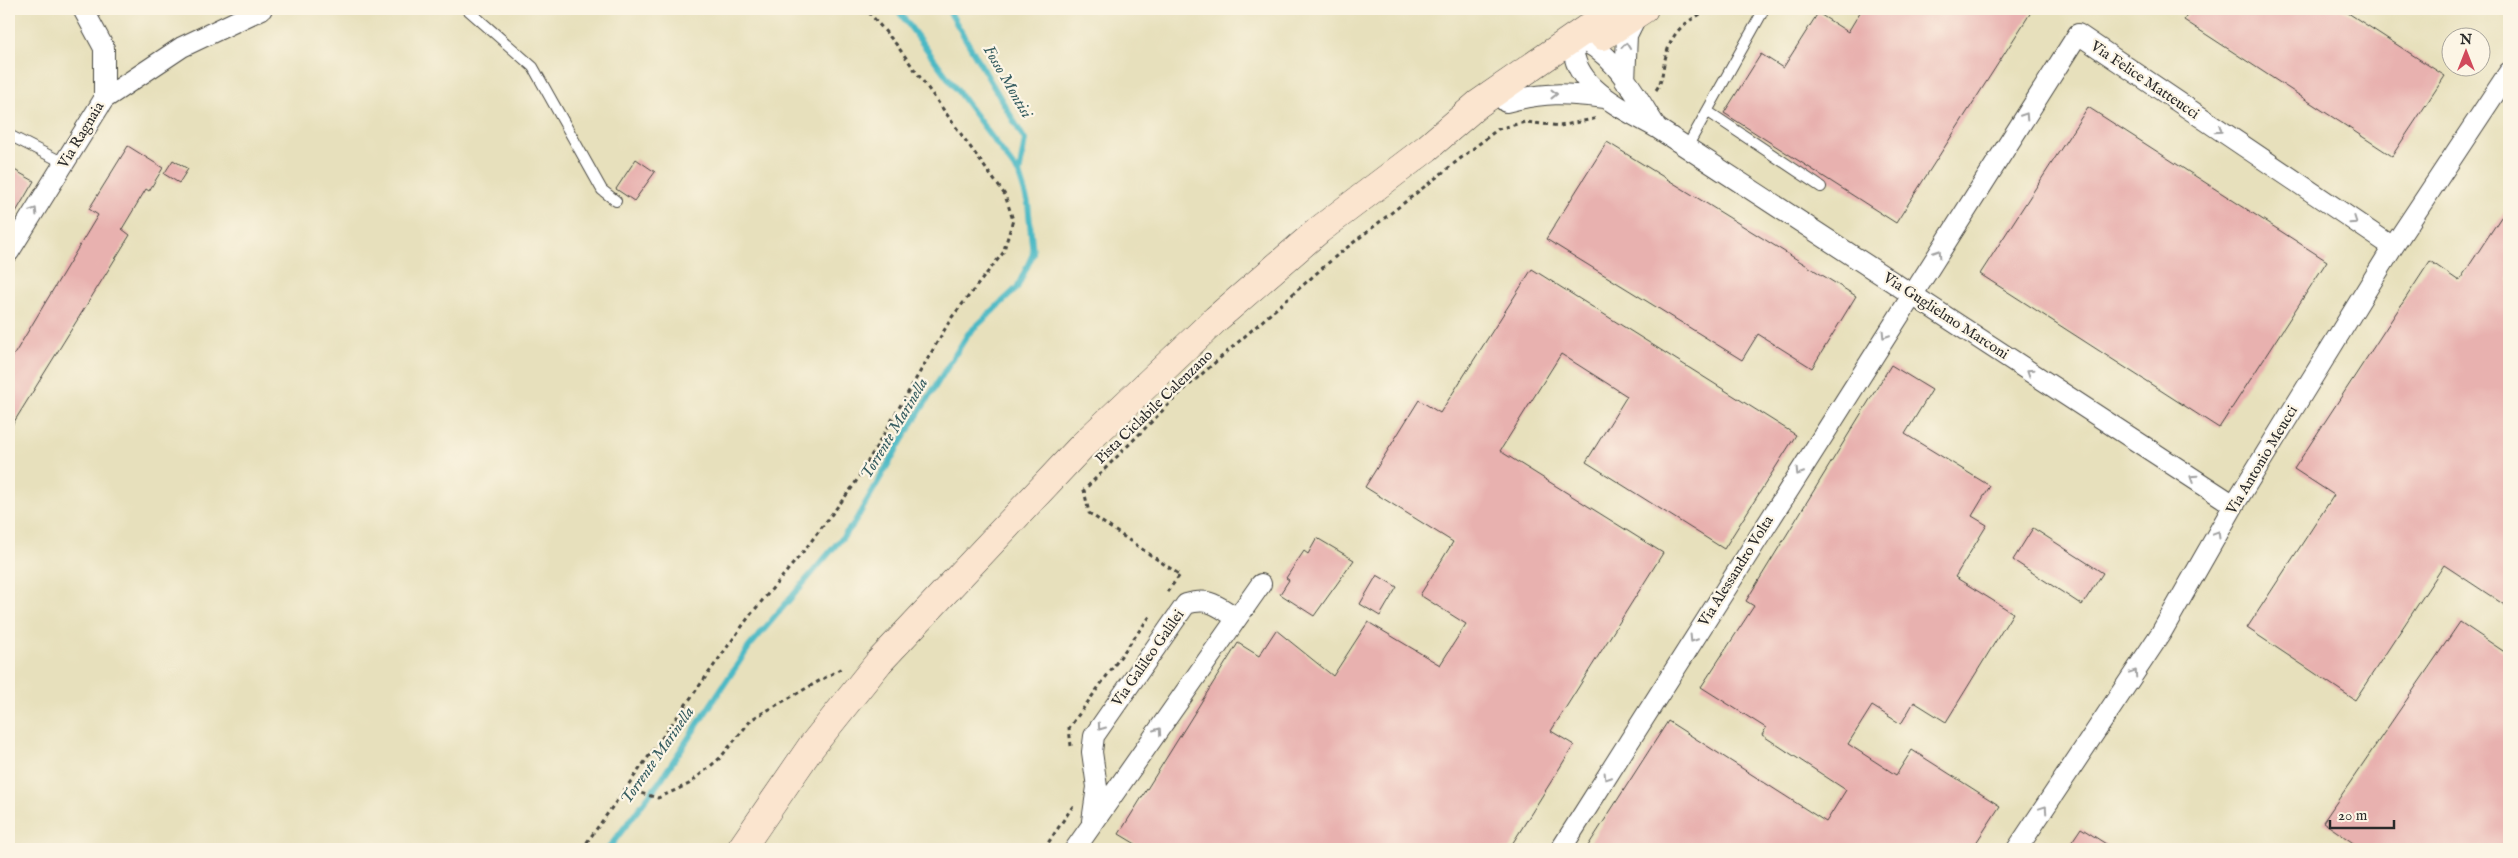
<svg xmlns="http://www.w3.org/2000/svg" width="2518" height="858" viewBox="0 0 2518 858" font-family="'IM FELL English',serif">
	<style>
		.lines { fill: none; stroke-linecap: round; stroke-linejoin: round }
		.stream { stroke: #4bb9c5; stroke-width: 6 }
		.building { fill: #e8b1af }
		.lane-casing { stroke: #474641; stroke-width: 12 }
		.street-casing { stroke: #474641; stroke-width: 22 }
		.secondary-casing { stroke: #474641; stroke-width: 29 }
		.path { stroke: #474641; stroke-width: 3; stroke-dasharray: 4 4; stroke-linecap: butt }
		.lane { stroke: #fff; stroke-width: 10 }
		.street { stroke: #fff; stroke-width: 20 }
		.secondary { stroke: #fbe5cf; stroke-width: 28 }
		.oneway { stroke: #a0a0a0 }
		.labels { text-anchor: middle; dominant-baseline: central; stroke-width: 4.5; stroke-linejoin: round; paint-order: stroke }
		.street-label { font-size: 15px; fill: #2b2b2b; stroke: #fcf5e5 }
		.water-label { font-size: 16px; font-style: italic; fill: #365d61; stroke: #fcf5e5 }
	</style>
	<rect width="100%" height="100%" fill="#fcf5e5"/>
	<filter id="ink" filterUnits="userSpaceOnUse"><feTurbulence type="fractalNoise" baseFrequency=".02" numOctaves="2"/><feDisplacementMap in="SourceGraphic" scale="10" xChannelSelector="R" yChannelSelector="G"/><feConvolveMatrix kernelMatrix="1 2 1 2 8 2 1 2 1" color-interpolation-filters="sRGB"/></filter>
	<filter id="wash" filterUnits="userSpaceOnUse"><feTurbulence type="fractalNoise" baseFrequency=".0096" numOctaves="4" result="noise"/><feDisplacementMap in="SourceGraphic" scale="20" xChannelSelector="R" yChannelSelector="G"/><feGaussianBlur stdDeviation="1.12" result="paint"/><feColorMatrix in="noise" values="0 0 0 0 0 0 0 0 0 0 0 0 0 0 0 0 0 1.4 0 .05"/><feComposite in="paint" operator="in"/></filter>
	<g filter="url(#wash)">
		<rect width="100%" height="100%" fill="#e7e0bc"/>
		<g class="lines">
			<path class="stream" d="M948,9L1025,140L1019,174
				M608,849L660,781L749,647L853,525L902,440L968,334L1017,288L1033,254L1028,203L1019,174L897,9"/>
		</g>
		<g id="blocks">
			<path class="building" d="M1862,9H2033L1896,223L1724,113L1761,54L1783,68L1818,13L1848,32Z
				M2191,9H2342L2445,76L2392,156L2184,20Z
				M2088,107L2327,261L2219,428L1980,274Z
				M1607,142L1856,296L1812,368L1758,334L1742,360L1546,239Z
				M128,146L163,168L149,191L146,189L122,229L130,235L9,430V363L98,215L89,209Z
				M636,159L655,172L634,201L616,189Z
				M173,160L188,169L179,183L164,174Z
				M9,167L34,181L9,224Z
				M2509,205V608L2444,565L2355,700L2247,628L2334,495L2294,469L2430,261L2459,281Z
				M1532,269L1796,435L1724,549L1586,462L1627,396L1561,354L1500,451L1663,553L1551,731L1574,745L1509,849H1144L1119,834L1238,643L1259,656L1276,630L1333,676L1368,622L1440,665L1466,624L1420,595L1453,542L1365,487L1419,400L1440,413Z
				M1891,365L1932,390L1905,434L1990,486L1972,516L1987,525L1955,577L2013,613L1946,722L1914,702L1901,724L1872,706L1848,744L1896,775L1912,750L2000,806L1972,849H1586L1668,721L1826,822L1846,790L1762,735L1766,728L1701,687L1754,606L1746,601Z
				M2033,528L2103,573L2082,605L2013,560Z
				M1317,538L1354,560L1314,616L1280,594L1289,580L1286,578L1304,551L1308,554Z
				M1377,575L1397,587L1380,616L1360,604Z
				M2460,622L2509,655V849H2362L2323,822Z
				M2081,828L2114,849H2067Z"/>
		</g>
	</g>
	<g filter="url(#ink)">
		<use href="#blocks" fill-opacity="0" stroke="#474641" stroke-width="1"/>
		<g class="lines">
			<g class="lane-casing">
				<path id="lane" d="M467,9L533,67L602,190L616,201
					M1707,111L1821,187
					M9,135L64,163
					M1687,147L1762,13"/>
			</g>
			<g class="street-casing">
				<path id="street" d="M1625,81L1627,35L1638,13
					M104,99L182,47L262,9
					M1506,102C1546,92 1565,93 1605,98
					M1657,128C1636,96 1613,49 1574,37C1566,85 1624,109 1657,128L2234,505
					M9,252L104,99V48L83,9
					M1092,821L1097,787L1092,752L1094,736L1186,604C1210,597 1217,606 1237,618
					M1075,849L1261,584
					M1561,849L2078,34L2393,247
					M2017,849L2161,633L2234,505L2393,247L2509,72"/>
			</g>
			<g class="secondary-casing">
				<path id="secondary" d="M1603,36L1644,9
					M741,849L811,747L879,662L1082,446L1216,319L1319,230L1427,148L1478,104L1615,9"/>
			</g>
			<path class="path" d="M1656,90C1662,82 1662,74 1664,64C1671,31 1681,25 1709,9
				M1167,592L1180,575L1089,513L1084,490L1178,395L1335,257L1498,129L1525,122L1560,126L1598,118
				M1071,746L1069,728L1150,616
				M626,789L658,798L689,784L720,758L752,719L842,668
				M582,849L751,614L803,552L854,485L952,317L1003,253L1013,220L1005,195L896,44L866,9
				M1044,849L1073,806"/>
			<use href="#lane" class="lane"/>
			<use href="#street" class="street"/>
			<use href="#secondary" class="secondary"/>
		</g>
		<defs><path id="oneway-chevron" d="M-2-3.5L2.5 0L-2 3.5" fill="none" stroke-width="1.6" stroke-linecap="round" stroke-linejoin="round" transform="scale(1.25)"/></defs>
		<g class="oneway">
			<use href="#oneway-chevron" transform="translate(1626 46) rotate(-84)"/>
			<use href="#oneway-chevron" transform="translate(1554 94)"/>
			<use href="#oneway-chevron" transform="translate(2025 116) rotate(-57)"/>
			<use href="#oneway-chevron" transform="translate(2219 130) rotate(34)"/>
			<use href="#oneway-chevron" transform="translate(34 211) rotate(-58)"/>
			<use href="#oneway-chevron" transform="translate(2354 221) rotate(34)"/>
			<use href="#oneway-chevron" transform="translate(1938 253) rotate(-57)"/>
			<use href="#oneway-chevron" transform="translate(1885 335) rotate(122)"/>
			<use href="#oneway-chevron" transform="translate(2030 372) rotate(-147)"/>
			<use href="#oneway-chevron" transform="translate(1799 472) rotate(122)"/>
			<use href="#oneway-chevron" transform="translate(2193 478) rotate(-147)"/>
			<use href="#oneway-chevron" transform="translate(2217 534) rotate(-59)"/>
			<use href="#oneway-chevron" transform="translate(1693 639) rotate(122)"/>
			<use href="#oneway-chevron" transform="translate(2134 673) rotate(-56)"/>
			<use href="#oneway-chevron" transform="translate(1101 727) rotate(125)"/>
			<use href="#oneway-chevron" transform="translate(1158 731) rotate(-55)"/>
			<use href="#oneway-chevron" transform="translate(1607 777) rotate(122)"/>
			<use href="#oneway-chevron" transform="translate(2044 809) rotate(-56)"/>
		</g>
	</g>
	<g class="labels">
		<g class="street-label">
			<text transform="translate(2145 80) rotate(34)">Via Felice Matteucci</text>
			<text transform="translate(81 135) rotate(-59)">Via Ragnaia</text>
			<text transform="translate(1946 316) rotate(33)">Via Guglielmo Marconi</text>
			<text transform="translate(1154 407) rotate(-44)">Pista Ciclabile Calenzano</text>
			<text transform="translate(2262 460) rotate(-59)">Via Antonio Meucci</text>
			<text transform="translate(1736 571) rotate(-58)">Via Alessandro Volta</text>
			<text transform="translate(1148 658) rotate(-55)">Via Galileo Galilei</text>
		</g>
		<g class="water-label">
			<text transform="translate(1007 82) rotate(60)">Fosso Montisi</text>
			<text transform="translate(895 429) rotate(-59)">Torrente Marinella</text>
			<text transform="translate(658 756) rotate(-55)">Torrente Marinella</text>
		</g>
	</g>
	<rect width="2518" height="858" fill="none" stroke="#fcf5e5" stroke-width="30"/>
	<g transform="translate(2466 52)"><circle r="24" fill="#fcf5e5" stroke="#a8a49b"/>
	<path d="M0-4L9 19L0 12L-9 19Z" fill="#d1495b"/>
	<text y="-8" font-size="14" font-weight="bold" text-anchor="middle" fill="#2b2b2b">N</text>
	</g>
	<path d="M2330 820v8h64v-8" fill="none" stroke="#2b2b2b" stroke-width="2.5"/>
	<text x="2338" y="820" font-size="15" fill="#2b2b2b" stroke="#fcf5e5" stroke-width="4" paint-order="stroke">20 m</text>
</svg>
